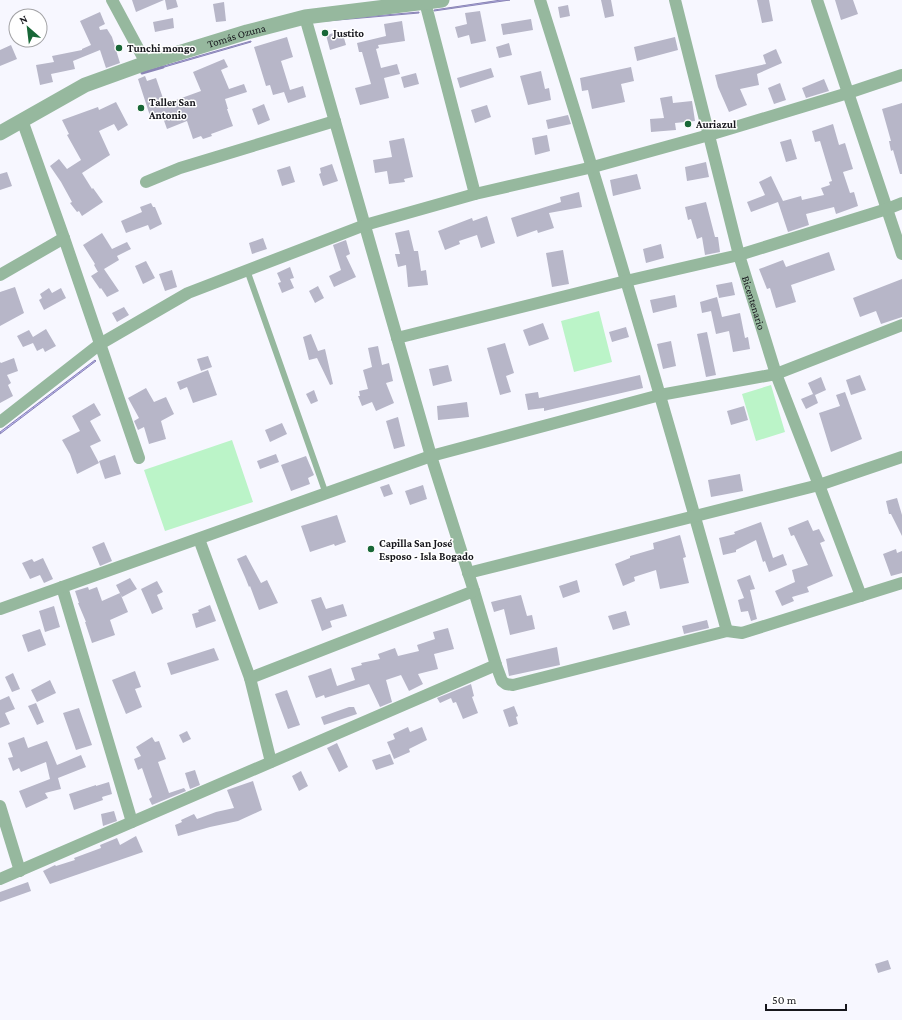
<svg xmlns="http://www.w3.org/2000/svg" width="902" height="1020" viewBox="0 0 902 1020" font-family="'Crimson Pro',serif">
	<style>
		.pitch { fill: #bbf4c8 }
		.water { fill: url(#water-rules); stroke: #8b86b6 }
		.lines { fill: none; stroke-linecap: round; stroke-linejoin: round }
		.stream { stroke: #8b86b6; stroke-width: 3 }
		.building { fill: #b7b6c8 }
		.service { stroke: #96b89e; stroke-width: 6 }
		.minor { stroke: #96b89e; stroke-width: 12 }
		.tertiary { stroke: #96b89e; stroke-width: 15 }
		.poi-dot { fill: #186737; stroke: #fff; stroke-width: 1.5 }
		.labels { text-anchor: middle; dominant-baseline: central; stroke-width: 3; stroke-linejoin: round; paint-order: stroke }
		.poi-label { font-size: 11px; font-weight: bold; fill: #17171d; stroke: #fff; text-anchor: start }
		.street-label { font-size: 11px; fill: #17171d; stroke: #fff }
	</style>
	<defs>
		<pattern id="water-rules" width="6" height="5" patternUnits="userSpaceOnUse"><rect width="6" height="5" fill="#bdb6f8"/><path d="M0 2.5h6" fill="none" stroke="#a29cd4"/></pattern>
	</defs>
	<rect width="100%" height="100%" fill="#f7f7ff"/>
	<path class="pitch" d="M599,311L612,362L574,372L561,321Z
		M771,385L785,432L756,441L742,394Z
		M232,440L253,502L165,531L144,470Z"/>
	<path class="water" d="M501,0H510L434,11V10Z
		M419,12V13L315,22V21Z
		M251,41V42L161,68L160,67Z
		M95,360L96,361L0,434V432Z"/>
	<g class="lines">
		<path class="stream" d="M142,73L163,67"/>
	</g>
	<path class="building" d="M132,0H164L136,12Z
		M165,0H176L178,7L167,10Z
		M601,0H611L614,16L605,18Z
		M757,0H769L773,21L762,23Z
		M835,0H853L858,14L841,20Z
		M224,2L226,21L216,22L213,4Z
		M568,5L570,16L560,18L558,7Z
		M480,11L486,41L471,44L469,35L458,38L455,27L467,24L465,13Z
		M100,12L105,24L99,27L100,30L107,29L112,37L120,63L106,68L100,50L73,61L75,69L51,74L53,82L40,85L36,65L54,62L52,56L82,50V49L91,45L80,21Z
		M173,18L174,28L155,32L153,22Z
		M531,19L533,30L503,35L501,24Z
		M402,21L405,41L378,45L379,48L376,49L381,68L397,64L400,74L384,78L389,98L360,105L355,88L371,84L362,52H359L357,43L386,36L384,24Z
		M342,31L346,45L330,50L326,35Z
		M287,37L293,57L281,61L290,90L303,86L306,97L288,103L284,92L273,95L270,85L266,86L254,47Z
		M675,37L678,50L637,61L634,47Z
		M509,43L512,55L499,58L496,47Z
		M11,45L17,59L0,66V50Z
		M776,49L782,63L757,74L759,85L740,89L747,105L729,112L718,87L715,75L766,64L763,55Z
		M224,59L228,67L221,70L229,89L244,84L247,92L225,99L228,109H227L233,126L211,134L212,136L203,139L201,136L193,139L187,121L167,129L162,115L151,119L138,79L145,76L147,81L156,78L165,104L201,91L193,72Z
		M631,67L634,81L621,84L625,102L592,109L588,90L582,91L580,78Z
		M491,68L494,77L460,88L457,78Z
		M541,71L545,89L549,88L551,100L528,105L520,76Z
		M416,73L419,84L404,88L401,77Z
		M824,79L829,91L806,98L802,88Z
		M780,83L786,100L774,104L768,88Z
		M672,96L673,103L692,101L695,121L675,123L676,130L651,132L650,119L664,118L660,98Z
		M116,102L128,125L118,131L114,124L99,131L110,155L82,173L92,189L93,188L103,202L82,216L79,211L77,212L70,203L72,202L61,182L50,166L59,159L67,169L81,160L67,135L69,134L62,120L98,107L99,110Z
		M902,103V174H900L893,150L891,151L889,141H891L882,109Z
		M264,104L270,120L258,125L252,109Z
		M487,105L491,117L475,123L471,110Z
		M568,115L571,124L548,129L546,120Z
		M833,124L839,145L845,143L853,169L843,172L850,193L854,192L858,206L836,214L834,207L806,214L809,225L788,232L778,202L751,212L747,202L765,195L759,182L771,176L783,201L801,196L802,200L824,195L821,188L830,185L829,182L832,181L820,141L815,142L812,131Z
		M547,135L550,151L535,155L532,138Z
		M404,138L413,177L404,179L405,182L389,184L387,171L375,173L373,160L392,157L389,141Z
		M791,139L797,159L786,162L780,142Z
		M706,162L709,177L687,181L685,167Z
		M332,164L338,181L323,186L319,174L321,173L320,168Z
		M290,166L295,182L282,186L277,170Z
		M7,172L12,186L0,190V174Z
		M637,174L641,189L613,196L610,180Z
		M579,192L582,207L549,213L554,228L538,233L537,230L517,237L511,218L561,202L560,197Z
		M706,202L715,237H718L720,252L705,255L702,237L697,239L691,219L688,220L685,207Z
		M151,203L153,207H155L162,224L150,230L148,225L126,233L121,221L142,212L140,207Z
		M487,216L495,243L481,248L477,235L459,241L460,244L445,250L438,231L472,218L473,221Z
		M409,230L414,251H418L421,271L426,270L428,285L408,287L406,265L398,267L395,254H400L395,233Z
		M102,233L112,249L127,242L131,249L117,256L119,260L104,269L119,291L107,297L101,288L100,289L91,276L99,271L98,272L94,265L95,264L83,245Z
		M263,238L267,249L252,254L249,243Z
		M346,240L350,254L346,256L356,277L334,287L329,276L341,270L333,245Z
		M661,244L664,258L646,263L643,249Z
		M563,250L569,284L552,287L546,253Z
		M829,252L835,270L791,285L796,302L776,308L770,288L767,289L759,269L783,260L786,267Z
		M146,261L155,278L143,284L135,266Z
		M290,267L294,278L290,279L294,288L282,293L278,283L281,282L277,273Z
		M172,270L177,287L165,291L159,274Z
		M902,279V317L881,324L876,311L860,317L853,298Z
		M732,282L735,295L719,298L716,285Z
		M318,286L324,298L315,303L309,291Z
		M15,287L24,313L0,326V292Z
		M49,288L52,293L61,288L66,298L44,310L39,300L42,298L40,294Z
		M675,295L677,307L653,313L650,300Z
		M717,297L722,317L740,313L745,338L748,337L750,349L733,352L729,331L716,334L711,311L702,313L700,302Z
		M124,307L129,315L117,322L112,313Z
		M543,323L549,339L529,346L523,330Z
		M626,327L629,337L612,342L609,332Z
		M46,329L56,346L45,352L43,348L37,351L33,343L23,347L17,336L29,330L33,337Z
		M707,332L716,375L706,377L697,334Z
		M311,334L318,351L325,349L333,384L330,385L317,358L309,360L303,337Z
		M671,341L676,366L663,369L657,344Z
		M505,343L514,373L506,376L511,392L500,395L487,348Z
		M378,346L382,365L389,363L393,381L386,383L394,403L376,411L372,402L362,406L358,396H360L359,391L368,389L363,370L372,367L368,348Z
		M208,356L212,367L201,371L197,359Z
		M14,358L18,371L7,375L11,383L8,385L13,396L0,403V362L1,363Z
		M448,365L452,381L433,386L429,369Z
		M208,370L217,395L193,403L187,387L180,390L177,382Z
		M640,375L643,388L544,411V408L528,410L525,394L538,392L539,398Z
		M860,375L866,390L851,395L846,380Z
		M821,377L826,390L815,395L818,403L806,409L801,399L813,394L808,383Z
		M146,388L154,402L166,397L174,414L161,421L166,439L149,444L144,427L138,430L134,421L139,418L128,398Z
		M314,390L318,401L311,404L306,394Z
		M845,392L862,439L831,452L819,413L840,406L836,395Z
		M467,402L469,417L438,420L437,406Z
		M94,403L101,415L90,421L101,441L90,446L99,463L77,474L70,454L62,440L80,431L72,416Z
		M744,406L748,420L731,425L727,411Z
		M398,417L405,446L394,449L386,421Z
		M282,423L287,434L270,442L265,430Z
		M276,454L279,462L260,469L257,461Z
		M115,455L121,474L105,479L99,461Z
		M306,456L314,475L308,478L310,484L291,491L281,465Z
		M740,474L743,491L711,497L708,480Z
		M389,484L393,494L384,497L380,487Z
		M423,485L427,499L410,505L405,491Z
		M897,498L902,515V536L891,514H889L886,501Z
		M337,515L346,542L335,546L334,544L310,552L301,526Z
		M808,520L813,531L819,529L825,541L820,543L833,576L807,587L809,592L792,597L794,601L782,606L775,591L795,582L792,570L808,565L794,535L791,536L788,528Z
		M761,522L773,558L783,554L787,565L769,572L765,561L763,562L756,540L736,550V552L723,555L719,538L735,534L734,532Z
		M680,535L686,557L683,558L689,583L660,589L656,570L634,577L635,581L623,586L615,564L630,558V556L654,549L653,543Z
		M104,542L112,561L100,566L92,547Z
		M896,549L897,553L902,551V573L891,576L883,554Z
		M246,555L261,583L267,580L278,603L259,610L250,586L249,587L245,577L237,559Z
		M43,558L53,579L44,583L40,575L30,579L22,563L32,559L34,562Z
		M750,575L755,589L750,590L757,619L751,621L748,611L741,612L738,600L744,598L737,580Z
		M130,578L137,589L122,597L116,585Z
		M577,580L580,592L563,598L559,586Z
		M157,581L163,592L157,595L163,609L152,614L141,589Z
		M88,587L89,590L97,587L102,601L120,593L128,612L110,620L115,635L92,643L85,622H86L78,603H79L75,591Z
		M521,595L527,616L532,615L535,629L510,635L504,609L494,612L491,602Z
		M321,597L326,609L343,604L347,616L330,621L332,627L322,631L311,600Z
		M210,605L216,621L196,628L192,614L199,612L198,610Z
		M54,606L60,627L45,632L39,611Z
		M626,611L630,625L613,630L608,616Z
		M707,620L709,628L684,634L682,626Z
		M448,628L454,649L434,654L438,669L418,674L423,684L409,691L401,675L386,680L392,702L380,707L369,684L325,698L324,695L316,698L308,676L323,671L324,677L323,671L331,668L337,686L355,680L351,668L362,665L361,663L380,659L378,654L395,648L398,656L419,651L417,645L435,639L433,632Z
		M40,629L46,645L28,652L22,635Z
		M557,647L560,665L509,676L506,659Z
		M214,648L219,660L171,675L167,663Z
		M135,671L141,687L135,689L142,707L126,714L112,680Z
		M13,673L20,689L12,692L5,677Z
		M50,680L56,693L37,702L31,690Z
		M471,684L474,696L472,697L478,713L463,719L456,702L453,703L451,698L440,703L437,698Z
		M287,690L300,725L288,729L275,694Z
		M9,696L15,709L5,713L10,724L0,728V700Z
		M36,703L44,722L37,725L28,706Z
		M514,706L518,716L516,717L518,724L509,727L503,710Z
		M349,707H354L357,714L324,725L321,717Z
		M79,708L92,745L76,750L63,713Z
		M408,727L410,732L422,727L427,740L409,749L410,752L394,759L387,742L395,739L393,734Z
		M187,731L191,739L183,743L179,735Z
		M24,737L28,748L47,741L57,765L81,755L86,767L58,778L61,789L45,793L48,798L26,808L19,791L50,779L46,762L21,772L19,768L13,771L8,758L13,757L8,743Z
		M152,737L155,742L159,741L166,759L158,762L169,793L184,788L186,791L152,805L149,799L152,797L142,768L138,770L134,759L141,756L136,747Z
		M337,743L348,767L339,772L327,748Z
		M390,754L394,764L376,770L372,760Z
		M195,770L200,785L190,789L185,773Z
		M301,771L308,786L299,791L292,776Z
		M253,781L262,810L238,821L210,827L178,836L175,825L182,822L181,820L194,814L197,819L216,812L234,808L227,790Z
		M109,782L112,794L102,797L103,800L74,810L69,794L96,785V786Z
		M114,811L117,821L103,826L101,814Z
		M136,836L143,852L50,884L43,871L55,865L56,866L75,860L74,858L101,848L100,845L117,838L120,845Z
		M28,882L31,891L0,902V892Z
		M888,960L891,969L878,973L875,964Z"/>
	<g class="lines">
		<path class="service" d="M247,270L326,494"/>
		<g class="minor">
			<path d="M112,0L146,63"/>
			<path d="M540,0C606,209 668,419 727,631"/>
			<path id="s1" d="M675,0L739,255L776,374L819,485L861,596"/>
			<path d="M817,0L902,254"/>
			<path d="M425,2L475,194"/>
			<path d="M305,17L431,456L474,591L496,665L502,681L506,684L513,685L727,631L742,633L902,583"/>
			<path d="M22,120L64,238L139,458"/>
			<path d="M146,182L180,168L335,121"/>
			<path d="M0,275L64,238"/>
			<path d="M397,338L626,281L739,255L887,209L902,203"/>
			<path d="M0,422L100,344L188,293L365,225L475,194L593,167L709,135L848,93L902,75"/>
			<path d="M199,539L250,678L271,762"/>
			<path d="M468,573L819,485L902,457"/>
			<path d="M62,587L132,822"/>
			<path d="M0,609L431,456L660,395L776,374L902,325"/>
			<path d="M250,678L474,591"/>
			<path d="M0,806L20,871"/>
			<path d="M0,879L496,665"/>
		</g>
		<path class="tertiary" id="s2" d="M0,133L85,85L146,63L247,32L305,17L442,0"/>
	</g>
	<g class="poi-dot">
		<circle cx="325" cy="33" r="4"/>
		<circle cx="119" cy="48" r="4"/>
		<circle cx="141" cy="108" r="4"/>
		<circle cx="688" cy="124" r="4"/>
		<circle cx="371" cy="549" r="4"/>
	</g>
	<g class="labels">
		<g class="poi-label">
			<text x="333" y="33">Justito</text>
			<text x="127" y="48">Tunchi mongo</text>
			<text x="149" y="102">Taller San<tspan x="149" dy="13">Antonio</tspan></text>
			<text x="696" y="124">Auriazul</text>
			<text x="379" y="543">Capilla San José<tspan x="379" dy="13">Esposo - Isla Bogado</tspan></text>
		</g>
		<g class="street-label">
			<text stroke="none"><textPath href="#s2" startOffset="257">Tomás Ozuna</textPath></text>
			<text stroke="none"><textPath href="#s1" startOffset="313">Bicentenario</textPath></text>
		</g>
	</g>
	<g transform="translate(28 28) rotate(332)"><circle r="19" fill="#ffffff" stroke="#a2a2a5"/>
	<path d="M0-3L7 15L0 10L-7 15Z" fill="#186737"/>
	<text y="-6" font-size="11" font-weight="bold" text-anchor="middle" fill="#17171d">N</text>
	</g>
	<path d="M766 1004v6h80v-6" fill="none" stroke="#17171d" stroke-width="2"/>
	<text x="772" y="1004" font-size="12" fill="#17171d" stroke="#ffffff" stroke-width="3" paint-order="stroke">50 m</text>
</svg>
